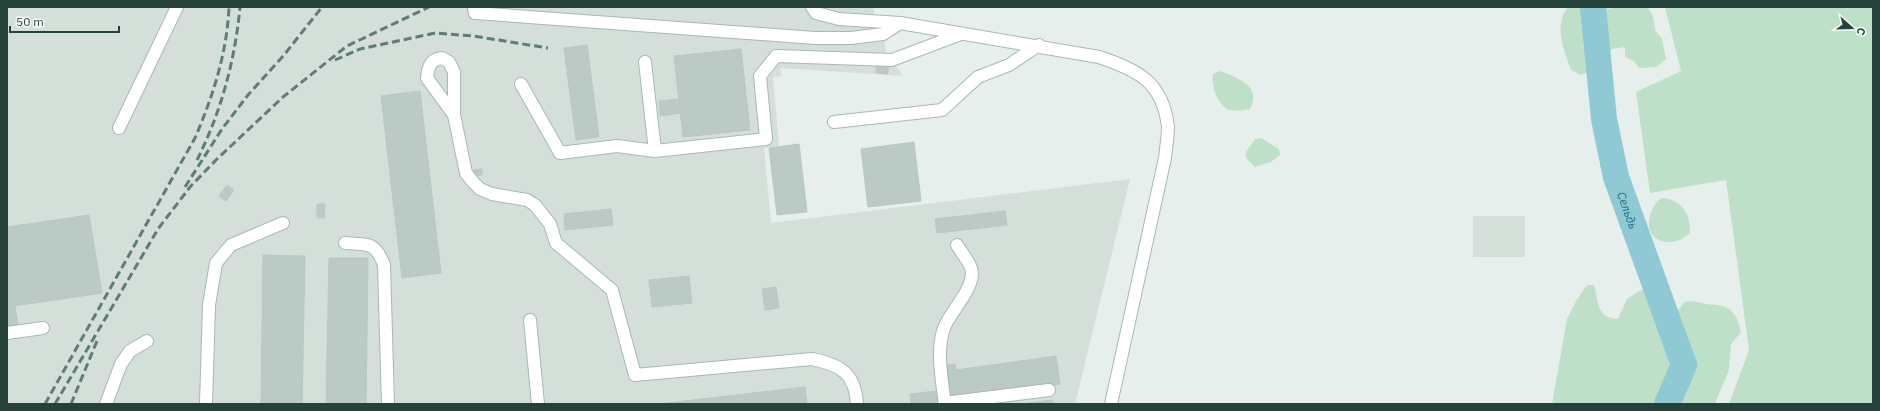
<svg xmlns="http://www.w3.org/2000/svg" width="1880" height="411" viewBox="0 0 1880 411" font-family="'IBM Plex Sans',sans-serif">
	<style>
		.built { fill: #d4dfda }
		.green { fill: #bfe0c8 }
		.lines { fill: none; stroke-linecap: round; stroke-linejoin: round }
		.river { stroke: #8ec9d4; stroke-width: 26 }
		.building { fill: #bbcac4; stroke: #b8c9c2 }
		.minor-casing { stroke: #a8b8b2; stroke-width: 14 }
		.minor { stroke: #fff; stroke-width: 12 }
		.rail { stroke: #5f7d75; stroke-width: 3; stroke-dasharray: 8 4; stroke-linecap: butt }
		.labels { text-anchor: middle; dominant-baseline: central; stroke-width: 4; stroke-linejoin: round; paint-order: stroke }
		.water-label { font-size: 12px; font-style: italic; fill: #1c6f80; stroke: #f7fbf9 }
	</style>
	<rect width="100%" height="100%" fill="#e6efeb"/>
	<path class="built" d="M7,7H873L875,16L881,22L886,52L903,76L780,68L782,76L773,77L779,146L764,148L771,223L1130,179L1075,404H7Z
		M1473,216H1525V257H1473Z"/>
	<path class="green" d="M1568,7H1604L1608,9L1617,7H1648L1653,16L1655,30L1662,39L1666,59L1656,67L1639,68L1634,61L1625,57V47L1612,49C1608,54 1605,55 1600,58C1591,65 1597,69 1581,75L1571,70C1564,50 1553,26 1568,7Z
		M1665,7H1873V404H1729L1749,350L1726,180L1650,193L1636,92L1681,71Z
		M1220,71C1238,78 1262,86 1250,109C1231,113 1222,111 1215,92C1213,86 1212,80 1213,74Z
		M1261,138L1279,149L1280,155L1271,162L1255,167L1246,158V152L1255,139Z
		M1662,198C1681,199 1691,214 1690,233C1669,252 1639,240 1652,210C1655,204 1657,201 1662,198Z
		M1587,285H1594C1599,302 1596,318 1618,319L1627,299L1641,290L1651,294L1670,315L1676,314L1684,302C1692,300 1697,302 1706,304C1710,305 1714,304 1718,305C1733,307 1739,319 1741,332L1731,344L1729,370L1715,404H1552L1567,319L1576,301Z"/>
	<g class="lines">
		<path class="river" id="s1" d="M1593,7L1604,119L1616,177L1684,365L1667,404"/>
	</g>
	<path class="building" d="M587,45L599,137L576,140L564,48Z
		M741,49L750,130L683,137L674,56Z
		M876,65L888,66V74L876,73Z
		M420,91L441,273L402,278L381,96Z
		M679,99L681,113L660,116L659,101Z
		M914,142L921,201L868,207L861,149Z
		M799,144L807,212L777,215L769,148Z
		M482,169V175L474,176V170Z
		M227,185L234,190L226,201L219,196Z
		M317,204H325L324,218H317Z
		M611,209L613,225L565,230L564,214Z
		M1005,211L1007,225L937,233L935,219Z
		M89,215L102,293L7,307V227Z
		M263,255L305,256L302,404H261Z
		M329,258H368L366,404H326Z
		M689,276L692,303L652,307L649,280Z
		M776,287L779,308L765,310L762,289Z
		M15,307L18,324L7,326V308Z
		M1056,356L1060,384L951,398L947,365L955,364L956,370Z
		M805,387L807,404H658Z
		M936,391L938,404H911L910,394Z
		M1053,400L1054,404H1020Z"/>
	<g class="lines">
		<g class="minor-casing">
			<path id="minor" d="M474,7L475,13L815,38H851L883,34L900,23
				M812,7L816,13L839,19L900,23L1099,57C1138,70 1163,82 1168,127C1168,137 1166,148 1165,158L1111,404
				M645,62L655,151L766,139L760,76L776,56L892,60L961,34
				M521,84L560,153L617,146L655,151
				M454,115V72L449,62L442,58C430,59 428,68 427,78L454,115L466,173L473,182L480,189L492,194L527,200L535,205L550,224L556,243L612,290L635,375L812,359C841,365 855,373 857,404
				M834,122L942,110L978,77L1009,65L1039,45
				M119,128L177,7
				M345,243C368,245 375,241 384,265L388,404
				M530,320L538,404
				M7,333L43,328
				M944,403L1049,390
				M106,404L121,364L130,351L147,341
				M206,404L209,305L216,263L231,245L283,223
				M945,404C942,382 936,349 944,328C950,311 977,287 971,268C968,260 961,252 957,245"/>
		</g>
		<use href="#minor" class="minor"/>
		<path class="rail" d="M335,60L360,49L435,33L473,36L548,48
			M197,160C221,112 235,61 240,7
			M185,187L222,129L248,95L284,55L322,7
			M45,404L195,138C213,96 227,53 229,7
			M55,404L158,229L190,187L216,160L283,97L347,46L429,7
			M71,404L97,341"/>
	</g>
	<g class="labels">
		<g class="water-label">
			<text stroke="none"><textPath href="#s1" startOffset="207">Сельдь</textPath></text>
		</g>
	</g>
	<rect width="1880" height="411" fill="none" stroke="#24423a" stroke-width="16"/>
	<g transform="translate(1852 28) rotate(110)" stroke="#f7fbf9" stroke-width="3" paint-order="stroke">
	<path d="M0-3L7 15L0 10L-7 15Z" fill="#24423a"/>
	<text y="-6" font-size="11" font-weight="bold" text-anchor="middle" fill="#24423a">С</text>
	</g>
	<path d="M10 26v6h109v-6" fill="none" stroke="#24423a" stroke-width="2"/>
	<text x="16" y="26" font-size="12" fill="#24423a" stroke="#f7fbf9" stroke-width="3" paint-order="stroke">50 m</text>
</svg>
